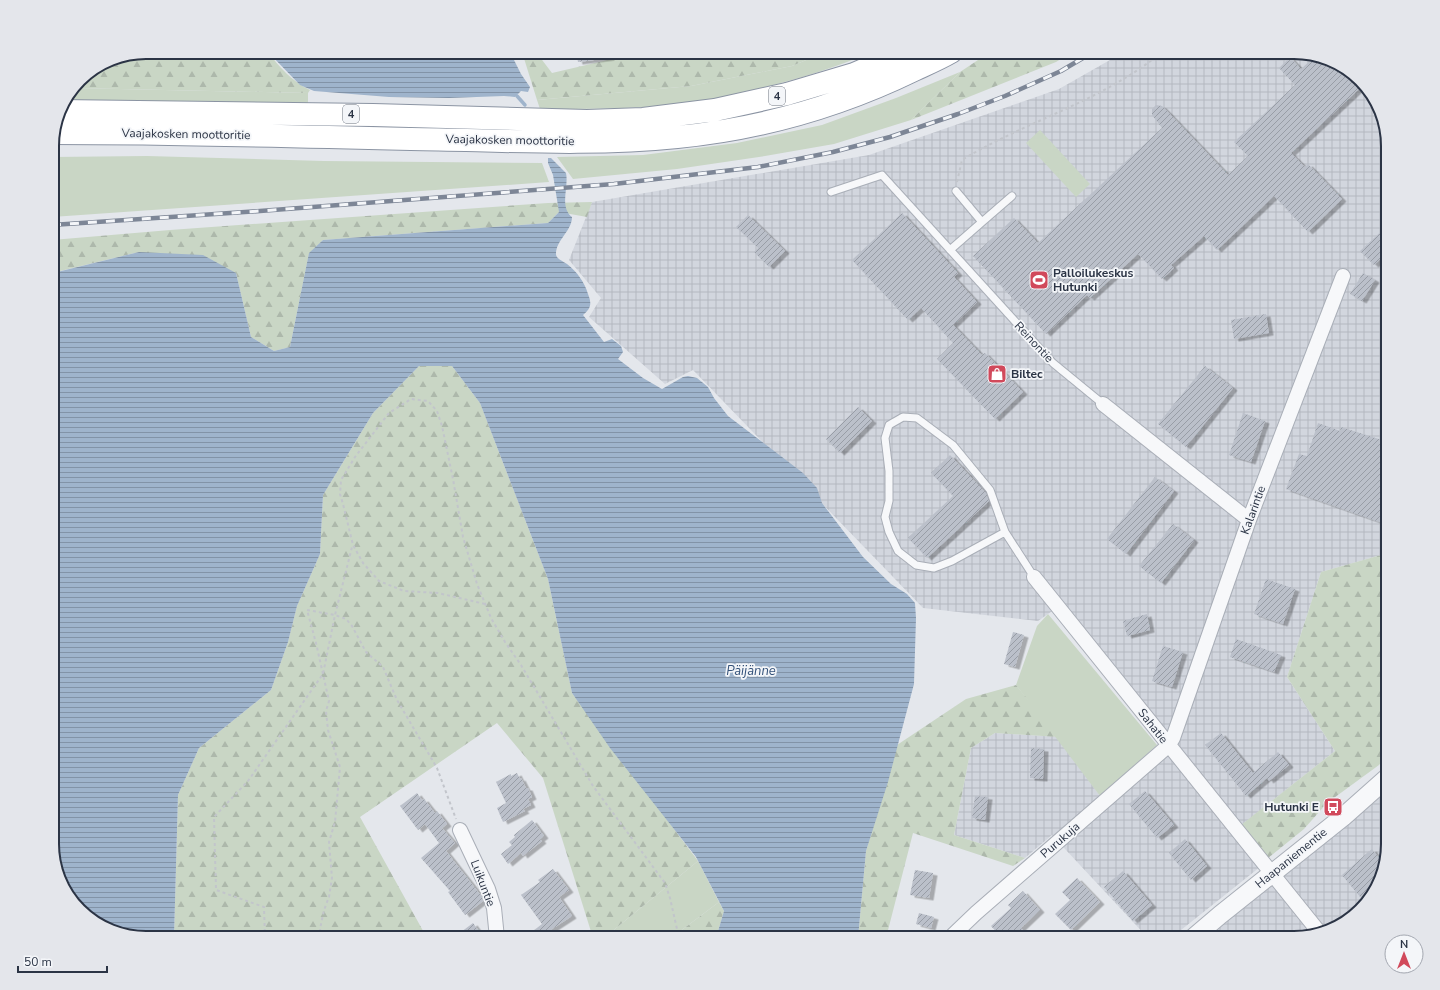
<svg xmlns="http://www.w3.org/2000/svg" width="1440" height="990" viewBox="0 0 1440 990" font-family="'Nunito Sans',sans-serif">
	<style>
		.industrial { fill: url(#industrial-grid) }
		.green { fill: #c9d6c5 }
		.forest { fill: url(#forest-firs) }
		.water { fill: url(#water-rules) }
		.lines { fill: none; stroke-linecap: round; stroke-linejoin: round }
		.stream { stroke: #9fb4cc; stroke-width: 3.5 }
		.building { fill: url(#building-hatch); filter: url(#shadow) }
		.service-casing { stroke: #a9aeb7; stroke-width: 9 }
		.minor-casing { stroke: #a9aeb7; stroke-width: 16 }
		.tertiary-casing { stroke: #a9aeb7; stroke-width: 20 }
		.motorway-casing { stroke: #8b94a3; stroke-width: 24 }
		.path { stroke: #c2c5cb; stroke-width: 2; stroke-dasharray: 3 3; stroke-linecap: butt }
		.service { stroke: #f7f8fa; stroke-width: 7 }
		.minor { stroke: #f7f8fa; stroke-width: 14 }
		.tertiary { stroke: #f7f8fa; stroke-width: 18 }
		.motorway { stroke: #fff; stroke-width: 22 }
		.rail-casing { stroke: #7d8696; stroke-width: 4.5 }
		.rail { stroke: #f4f6f9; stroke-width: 3; stroke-dasharray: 9; stroke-linecap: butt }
		.labels { text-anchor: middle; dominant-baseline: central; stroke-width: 3.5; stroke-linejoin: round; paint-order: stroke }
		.shield { fill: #f4f6f9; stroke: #676e7b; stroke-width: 1 }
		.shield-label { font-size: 11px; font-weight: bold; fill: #2b3445 }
		.street-label { font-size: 12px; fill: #2b3445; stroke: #f4f6f9 }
		.poi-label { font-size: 12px; font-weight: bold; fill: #2b3445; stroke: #f4f6f9; text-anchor: start }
		.water-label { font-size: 13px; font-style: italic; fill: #34527a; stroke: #f4f6f9 }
		.rim { fill: none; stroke: #2b3445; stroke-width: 2 }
	</style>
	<defs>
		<pattern id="industrial-grid" width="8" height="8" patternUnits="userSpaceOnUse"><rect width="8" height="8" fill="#d2d6de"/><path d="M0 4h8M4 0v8" fill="none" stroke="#b4b8c0"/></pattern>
		<pattern id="forest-firs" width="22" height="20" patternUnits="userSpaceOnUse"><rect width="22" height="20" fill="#c9d6c5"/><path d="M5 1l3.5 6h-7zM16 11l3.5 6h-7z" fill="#adb8ab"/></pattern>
		<pattern id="water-rules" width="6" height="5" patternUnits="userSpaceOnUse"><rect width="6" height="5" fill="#9fb4cc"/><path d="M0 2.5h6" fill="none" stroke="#8293a7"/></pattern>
		<pattern id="building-hatch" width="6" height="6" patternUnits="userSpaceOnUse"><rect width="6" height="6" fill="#bbc0ca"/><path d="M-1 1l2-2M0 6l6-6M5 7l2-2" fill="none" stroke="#989da6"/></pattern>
		<filter id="shadow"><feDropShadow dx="4.5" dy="2.5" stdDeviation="0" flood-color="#0004"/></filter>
	</defs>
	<rect width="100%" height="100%" fill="#e4e7ec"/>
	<path class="industrial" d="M1124,52H1294L1346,68L1378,104L1388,146V553L1321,572L1287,677L1335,751L1233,832L1260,867L1171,938H1148L1052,835L1025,858L954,835L971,748L995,733L1058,737L1100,796L1170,746L1058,607L1038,621L923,608L693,370L665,384L589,317L601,298L569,260L592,202L869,155L1059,89Z
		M1388,789V844L1372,896L1336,928L1294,938H1209L1225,923Z"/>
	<path class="green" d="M825,52H871C833,69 794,80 753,90C727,96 700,103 673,105C629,109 584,109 540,109L537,100L691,86L792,66Z
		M960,72L911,120L834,144L765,156L677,169L573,179L557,157L643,155L737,143L822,125L896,98Z
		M74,88L308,93V103L65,102Z
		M1040,130L1090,184L1076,197L1026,143Z
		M147,156L324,161L542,163L549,182L52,217V157Z
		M1048,614L1157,745L1100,796L1016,685L1037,626Z
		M698,861L719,902L671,938H604Z"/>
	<path class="forest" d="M146,52H268C279,67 293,82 310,90L308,93L74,88L80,79L110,59Z
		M522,52H536L552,73L642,52H825L792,66L691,86L537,100Z
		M990,52H1072L1056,62L911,120L960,72Z
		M592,202L587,217L559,212L548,223L323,240L309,254L290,347L274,351L251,337L236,273L139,252L52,273V240L170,230L548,203Z
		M419,366H452L480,403L548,579L572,693L698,861L604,938H593L543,778L497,723L360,817L427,938H174L178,795L199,748L271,690L288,642L297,606L320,554L323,495L373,413Z
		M1388,553V755L1379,765L1327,803L1304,829L1268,858L1241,825L1335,751L1287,677L1321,572Z
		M1016,685L1058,737L995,733L971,748L954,835L1025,858L1013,866L913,833L886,938H858L866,851L897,745L966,699Z
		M719,902L724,911L716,938H671Z"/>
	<path class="water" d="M268,52H510L521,74L530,87L528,92L521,91L515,97L504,96L449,98L389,97L314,91L300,85Z
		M548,158H551L566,173C569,187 559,207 572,217C572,231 556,240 556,254C556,259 563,261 567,264C577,272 584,281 588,294C592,304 591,308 583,315L604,342L612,339L621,346L623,352L618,359L643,378L662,389L683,377L688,376L697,378L708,387L714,398L728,416L803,473L817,488L822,503L863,557L891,584L907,594L915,603L916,618L914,684L888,782L866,851L858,938H716L724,911L696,857L610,748L572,693L548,579L480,403L452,366H419L373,413L323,495L320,554L297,606L288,642L271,690L199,748L178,795L174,938H146L94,922L65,891L52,850L53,273L139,252L203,255L236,273L251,337L274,351L290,347L309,253L323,240L548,223L559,212L553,175L548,163Z"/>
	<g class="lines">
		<path class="stream" d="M517,96L525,105"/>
	</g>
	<path class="building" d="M576,52H610V58L578,62Z
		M1290,57L1301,69L1313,58L1346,68L1362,86L1291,153L1305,167L1308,164L1342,199L1308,232L1274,196L1217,250L1204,236L1171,265L1174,268L1162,279L1138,254L1090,298L1087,295L1046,334L973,256L1014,218L1038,243L1162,128L1152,115V109L1156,105L1162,106L1168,112L1228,175L1248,156L1234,142L1295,85L1279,68Z
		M902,213L958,273L954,277L977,302L953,325L982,355L985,353L1023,392L995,419L937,359L953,343L921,308L908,320L852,260Z
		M748,215L785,251L769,267L754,252L758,248L736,227Z
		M1388,225V252L1374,265L1360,251Z
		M1363,273L1375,280L1362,301L1350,294Z
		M1266,314L1269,333L1234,339L1231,320Z
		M1205,366L1233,388L1186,447L1158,424Z
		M858,407L872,421L840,453L826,439Z
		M1243,413L1265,421L1251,462L1229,455Z
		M1318,423L1340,431L1341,427L1388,442V525L1286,489L1299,454L1307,456Z
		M950,455L986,493L989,501L927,558L908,538L953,496L931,473Z
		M1155,477L1174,491L1126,554L1107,539Z
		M1173,524L1194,540L1161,583L1139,566Z
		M1266,579L1295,589L1283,624L1254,614Z
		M1147,614L1150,630L1127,636L1123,621Z
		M1013,632L1024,635L1015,667L1004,664Z
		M1236,639L1281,655L1274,672L1230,657Z
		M1163,646L1183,652L1172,687L1152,681Z
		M1221,733L1253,773L1278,752L1289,765L1269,781L1267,778L1246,796L1205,745Z
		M1031,748L1044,749L1043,779L1030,778Z
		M517,773L520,779L521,778L526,788H528L532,797L528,799L531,805L523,809L525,811L503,822L497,808L506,803L496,782L511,774V776Z
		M1145,791L1174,825L1157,838L1129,804Z
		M417,793L422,800L424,799L435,813L437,811L447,824L442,828L455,843L446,851L482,897L483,901L465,915L448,892L450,891L421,858L439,843L425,824L418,830L400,806Z
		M975,796L988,797L985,820L972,818Z
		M532,820L544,836L540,839L542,841L523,856L521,853L508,864L501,854L512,845L509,842L515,837L514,835Z
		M1185,839L1207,866L1191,880L1169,853Z
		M1372,849L1382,862L1375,886L1361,898L1342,875Z
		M553,869L569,890L559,897L572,916L552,929L559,938H524L542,924L521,895L540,882L538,880Z
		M915,870L933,873L929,898L910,895Z
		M1123,871L1152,905L1133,921L1104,887Z
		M1077,878L1100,902L1071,930L1055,914L1070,900L1062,892Z
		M1023,891L1040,910L1021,928L1024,931L1016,938H1002L991,926L1011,908L1008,905Z
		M919,913L934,917L931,928L916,924Z
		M473,923L484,938H465L461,932Z"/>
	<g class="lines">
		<g class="service-casing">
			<path id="service" d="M831,192L882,175L1053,363L1103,404
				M982,222L1012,196
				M950,250L982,222L956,191
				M1005,532L952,561L934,568L916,565L898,551L889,532L885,517L889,501V471L885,438L889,425L903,417L917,418L953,445L990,490L1005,532L1034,577"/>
		</g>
		<g class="minor-casing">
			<path id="minor" d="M1103,404L1249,520
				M1034,577L1319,932
				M460,830L488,889L494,908L497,938
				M953,935L976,913L1168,746L1173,738L1249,520L1343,276"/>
		</g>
		<g class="tertiary-casing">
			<path id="tertiary" d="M1193,938L1220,915L1343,817L1388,777"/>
		</g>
		<g class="motorway-casing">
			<path id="motorway" d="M59,111L373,115L587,121L643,119L715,110L787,94L854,74L905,52
				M54,133C173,133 292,136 411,139C499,140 590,146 677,137C759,129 840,106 914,70C927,64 939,59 951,52"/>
		</g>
		<path class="path" d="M957,182L962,160C1026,121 1103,101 1162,52
			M485,604L438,593L404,591L379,581L363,563L353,545L343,504L340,494L341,480L355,457L389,413L411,399L428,401L437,411L442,426L453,479L463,537L477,584L491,618L505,642L521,665L593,786L665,883L670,898L679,938
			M265,938L264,907L216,890L214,817L248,781L323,674L335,615L352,547
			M321,938L320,929L324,910L329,897L332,878L329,842L335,822L340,767L328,730L326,711L329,701L316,643L307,610L335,615L346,619L352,626L366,652L383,667L397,700L437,768L456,819"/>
		<use href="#service" class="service"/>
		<use href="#minor" class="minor"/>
		<use href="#tertiary" class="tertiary"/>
		<use href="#motorway" class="motorway"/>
		<g class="rail-casing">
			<path id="rail" d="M52,225L260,211L614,184L758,167L833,152L890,137L958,114L1005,96L1061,71L1093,52"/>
		</g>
		<use href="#rail" class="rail"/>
	</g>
	<defs>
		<g id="stadium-square" transform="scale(1)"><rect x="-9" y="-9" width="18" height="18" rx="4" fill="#d1495b" stroke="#f4f6f9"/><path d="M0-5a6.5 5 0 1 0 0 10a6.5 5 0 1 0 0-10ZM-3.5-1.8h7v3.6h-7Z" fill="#fff"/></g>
		<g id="shop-square" transform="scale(1)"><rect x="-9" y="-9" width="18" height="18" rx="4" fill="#d1495b" stroke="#f4f6f9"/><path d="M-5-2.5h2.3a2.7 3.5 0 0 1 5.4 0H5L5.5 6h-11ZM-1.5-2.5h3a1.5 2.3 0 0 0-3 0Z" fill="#fff"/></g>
		<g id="bus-square" transform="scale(1)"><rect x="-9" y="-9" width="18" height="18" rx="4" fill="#d1495b" stroke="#f4f6f9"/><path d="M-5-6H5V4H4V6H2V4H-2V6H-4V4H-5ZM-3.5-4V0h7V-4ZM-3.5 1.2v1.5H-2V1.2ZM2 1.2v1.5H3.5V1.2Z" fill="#fff"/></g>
	</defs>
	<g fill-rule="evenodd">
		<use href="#stadium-square" x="1039" y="280"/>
		<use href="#shop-square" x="997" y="374"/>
		<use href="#bus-square" x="1333" y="807"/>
	</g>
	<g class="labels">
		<g class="shield">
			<rect x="769" y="87" width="16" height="18" rx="3"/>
			<rect x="343" y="105" width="16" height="18" rx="3"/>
		</g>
		<g class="shield-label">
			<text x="777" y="96">4</text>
			<text x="351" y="114">4</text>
		</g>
		<g class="street-label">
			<text transform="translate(186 134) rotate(1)">Vaajakosken moottoritie</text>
			<text transform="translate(510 140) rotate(1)">Vaajakosken moottoritie</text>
			<text transform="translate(1034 342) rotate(47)">Reinontie</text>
			<text transform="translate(1253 510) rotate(-70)">Kalarintie</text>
			<text transform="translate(1153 726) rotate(52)">Sahatie</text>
			<text transform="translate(1060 840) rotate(-41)">Purukuja</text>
			<text transform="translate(1291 858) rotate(-39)">Haapaniementie</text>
			<text transform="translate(483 883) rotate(69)">Luikuntie</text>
		</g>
		<g class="poi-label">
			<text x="1053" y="273">Palloilukeskus<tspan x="1053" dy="14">Hutunki</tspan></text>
			<text x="1011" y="374">Biltec</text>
			<text x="1319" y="807" text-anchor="end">Hutunki E</text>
		</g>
		<g class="water-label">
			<text x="751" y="671">Päijänne</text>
		</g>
	</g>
	<path d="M0 0H1440V990H0ZM146 59H1294A87 87 0 0 1 1381 146V844A87 87 0 0 1 1294 931H146A87 87 0 0 1 59 844V146A87 87 0 0 1 146 59Z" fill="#e4e6eb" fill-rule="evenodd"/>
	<path class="rim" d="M146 59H1294A87 87 0 0 1 1381 146V844A87 87 0 0 1 1294 931H146A87 87 0 0 1 59 844V146A87 87 0 0 1 146 59Z"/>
	<g transform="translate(1404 954)"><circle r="19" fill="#f4f6f9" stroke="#a4a8b1"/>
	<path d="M0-3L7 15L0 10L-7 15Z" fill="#d1495b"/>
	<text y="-6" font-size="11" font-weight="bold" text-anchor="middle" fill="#2b3445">N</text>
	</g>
	<path d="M18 966v6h89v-6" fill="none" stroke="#2b3445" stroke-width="2"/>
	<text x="24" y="966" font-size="12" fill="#2b3445" stroke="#f4f6f9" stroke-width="3" paint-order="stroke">50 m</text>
</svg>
